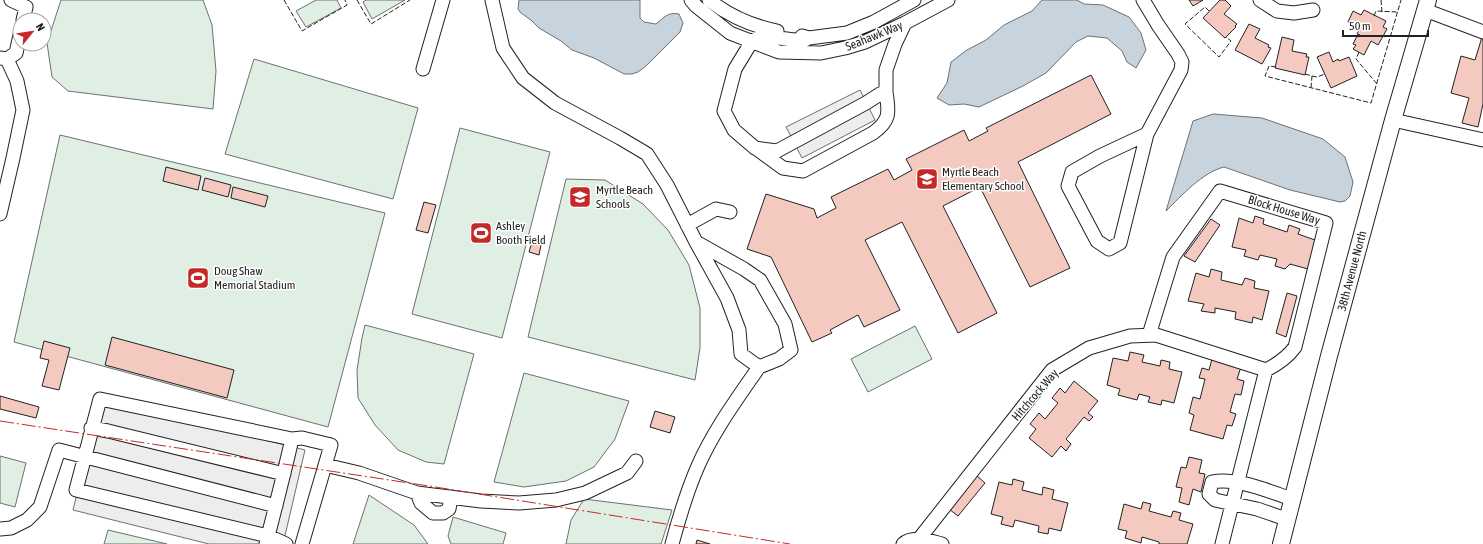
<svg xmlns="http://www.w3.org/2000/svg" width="1483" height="544" viewBox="0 0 1483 544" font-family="'Asap Condensed',sans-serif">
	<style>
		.green { fill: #e0efe3; stroke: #6f6f6f }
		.parking { fill: #ededed; stroke: #6f6f6f }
		.water { fill: #c7d3dd; stroke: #6f6f6f }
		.building { fill: #f3c9c0; stroke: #222 }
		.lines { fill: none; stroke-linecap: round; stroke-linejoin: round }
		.minor-casing { stroke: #222; stroke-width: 15 }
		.major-casing { stroke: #222; stroke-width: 18 }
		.minor { stroke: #fff; stroke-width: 13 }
		.major { stroke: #fff; stroke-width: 16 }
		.fence { stroke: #222; stroke-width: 1; stroke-dasharray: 5 2; stroke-linecap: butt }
		.power { stroke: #c62828; stroke-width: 1; stroke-dasharray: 14 3 2 3; stroke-linecap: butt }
		.labels { text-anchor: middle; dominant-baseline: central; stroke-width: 3; stroke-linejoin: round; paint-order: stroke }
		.street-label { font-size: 12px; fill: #222; stroke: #fff }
		.poi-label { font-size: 12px; fill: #222; stroke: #fff; text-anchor: start }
	</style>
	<rect width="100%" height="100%" fill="#fff"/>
	<path class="green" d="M61,0H203L212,25L216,71L213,109L68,91L52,77L47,43Z
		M316,0H337L341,8L306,27L296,11Z
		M366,0H405L372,19L363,2Z
		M254,59L418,108L393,199L225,154Z
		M460,128L550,152L502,338L412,314Z
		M60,135L385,213L328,427L14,342Z
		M566,179L605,180L643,204L668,230L689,265L700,308V348L695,380L528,337Z
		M365,325L474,354L444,464L426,462L398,450L375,425L358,398L357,370L362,338Z
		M915,326L932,359L868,392L851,359Z
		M524,373L629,401L615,439L594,467L566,481L524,487L494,482Z
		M0,456L26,463L15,507L0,503Z
		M369,495L414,525L428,544H353Z
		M584,499L672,510L661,544H566L571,520Z
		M453,517L506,533L503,544H451L448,536Z
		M108,530L167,544H104Z"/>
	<path class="parking" d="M860,90L875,120L802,158L786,127Z
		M100,399L305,450L283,544H209L73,510Z"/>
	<path class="water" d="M519,0H640V18L644,22L656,24C665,17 667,12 679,14L683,23L680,32L646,66L638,72L632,74H624L594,58L572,50L561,41L539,28L532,21L520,12L518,9Z
		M1042,0H1077L1084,4L1103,5L1129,17L1141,33L1146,50L1136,68L1127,62L1122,51L1107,38L1088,36L1076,42L1046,73L1023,86L979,107L964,104L949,105L937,98L947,83L951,62L967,50L986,40L1004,25L1032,11Z
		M1213,114L1262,118L1323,139L1345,157L1353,182L1350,196L1345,201L1340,202L1290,190L1224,167C1203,172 1181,196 1166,211L1193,121Z"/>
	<path class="building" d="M1189,0H1203L1193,6Z
		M1220,0H1225L1231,6L1224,14L1237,24L1235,26L1236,27L1225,38L1203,18Z
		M1364,10L1386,21L1383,27L1387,29L1378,45L1371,41L1364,55L1353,49L1356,45L1353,44L1357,36L1359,37L1360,35L1357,34L1360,28L1348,22L1353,11L1361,15Z
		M1249,24L1260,29L1255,38L1269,45L1268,47L1271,48L1262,64L1235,50Z
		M1282,37L1294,40L1292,51L1307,54L1306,57H1309L1305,75L1275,68Z
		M1482,37H1483V104L1478,127L1462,123L1469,98L1451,93L1461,56L1475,60Z
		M1329,52L1333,62L1338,59L1339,61L1349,57L1357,76L1331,88L1317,57Z
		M1091,75L1111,114L1018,162L1070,268L1030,287L980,187L943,206L997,313L958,333L902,222L865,240L900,310L864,327L858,315L830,330L832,333L812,342L771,257L747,249L766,194L814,209L817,218L836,208L831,197L888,169L894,180L912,170L906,159L964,130L969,141L988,131L986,128Z
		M166,167L201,176L198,190L163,181Z
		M205,178L231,185L228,197L202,190Z
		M233,187L268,196L265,207L231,198Z
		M424,202L436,205L428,233L416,230Z
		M1255,216L1264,219L1263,224L1287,232L1289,225L1300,229L1298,234L1318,241L1308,269L1290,264L1285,269L1275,266L1277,259L1260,255L1258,260L1244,256L1246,250L1232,247L1239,218L1253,223Z
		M1211,219L1220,225L1195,262L1184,256Z
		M533,238L542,240L539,255L529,252Z
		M1211,269L1222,272L1221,280L1242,285L1245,278L1255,281L1254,288L1269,291L1262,320L1253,317L1252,323L1235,319L1236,312L1215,308V313L1201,311L1204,304L1188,301L1196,273L1209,277Z
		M1287,293L1297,296L1286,337L1276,333Z
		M112,337L234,370L227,398L105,365Z
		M44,341L70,348L59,390L42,386L49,360L40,358Z
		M1130,352L1144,355L1142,362L1160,366L1161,360L1170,362L1169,369L1182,372L1174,403L1162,400L1161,405L1148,402L1150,397L1139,394L1137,400L1118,395L1120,389L1107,385L1113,358L1128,361Z
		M1212,359L1241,367L1237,379L1244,381L1241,395L1235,394L1230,412L1236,414L1232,426L1227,425L1223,439L1190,430L1194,415L1189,413L1193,397L1200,399L1205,379L1199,378L1202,368L1209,370Z
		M1074,381L1098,401L1088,413L1093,417L1089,421L1084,417L1066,439L1071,444L1066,451L1061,446L1052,457L1029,438L1036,429L1030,424L1039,413L1045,419L1058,403L1052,398L1060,388L1065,393Z
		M0,396L39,407L36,418L0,409Z
		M655,411L675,417L670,433L650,427Z
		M1189,457L1202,460L1199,473L1205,474L1201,492L1193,489L1189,505L1179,502L1182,488L1176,487L1181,467L1186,468Z
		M976,475L985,483L958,516L949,509Z
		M1013,479L1024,482L1022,490L1042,495L1043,487L1054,490L1052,499L1068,503L1061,531L1049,528L1048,534L1038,532L1039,526L1015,520L1013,527L1001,524L1003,517L991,514L999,482L1012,485Z
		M1143,502L1151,504L1149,511L1171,517L1173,511L1181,513L1179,520L1193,524L1187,544H1159V542L1142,537L1141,543L1125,538L1127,531L1118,529L1124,504L1141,509Z
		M697,540L710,544H696Z"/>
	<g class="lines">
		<g class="minor-casing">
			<path id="minor" d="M11,0L26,7L23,20
				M492,0L503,48L523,78L555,103L620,138L647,154L667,185L696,242L727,298L739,330L741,354L759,367L779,359L791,350L785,324L760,280L744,269L696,242
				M691,0L696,6L730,33L779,52L821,53L845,48L865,42L905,23L948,0
				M709,0C729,16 752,26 777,31
				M1143,0L1158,25L1178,54L1182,62L1181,70L1147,134L1120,243L1109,249L1097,241L1068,186L1072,172L1100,156L1147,134
				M1260,0L1277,11L1294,13L1313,10
				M1425,10L1483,32
				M802,36L809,38L847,33L874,22L914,0
				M809,38L803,41L762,36L752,41L735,69L724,111L734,130L755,148L777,151L866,103L880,94L886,92V70L895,44L905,23
				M0,58L7,59L16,53L20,35
				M423,69L443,0
				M1393,120L1483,140
				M757,149L783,168L803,171L873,133C891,120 889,112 886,92
				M0,214L13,158L23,110L17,81L7,59
				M687,225L716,209L730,212
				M1149,335L1173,257L1220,191L1326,223L1295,347C1287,358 1278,364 1266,370L1222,544
				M91,428L108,431L284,474
				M292,439L302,438L331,445L302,544
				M325,465L359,473L417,493L481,501L519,503L556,500L585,493L627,473L636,461
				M417,493L421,503L433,513H443L449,509L451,497
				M1286,519L1257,509L1215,500L1209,494L1212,482C1236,477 1268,491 1292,499
				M0,529L11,528L27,520L40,507L59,450L276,506
				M919,539L1052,370L1089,348L1130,336L1156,335L1266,370
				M266,544C275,509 284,474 292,439L100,399L76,490L268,536L286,544
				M672,544C679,518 687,491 698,466C714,430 737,399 759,367
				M903,544C913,535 930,541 942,544"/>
		</g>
		<g class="major-casing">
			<path id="major" d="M1281,544L1329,356L1393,120L1428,0"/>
		</g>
		<use href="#minor" class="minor"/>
		<use href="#major" class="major"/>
		<path class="fence" d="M284,0L302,31L347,5L345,0
			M357,0L371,24L410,0
			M1381,0L1382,12
			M1209,11L1205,7L1185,24L1219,57L1231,41L1226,37
			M1374,16L1376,11L1397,12
			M1359,52L1356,59L1377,84
			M1276,67L1269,66L1265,76L1371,103L1401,0
			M1305,74L1312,76L1311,88
			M1312,76L1317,77L1325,74"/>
		<path class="power" d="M0,421L429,486L790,544"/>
	</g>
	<defs>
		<g id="school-square" transform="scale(1.15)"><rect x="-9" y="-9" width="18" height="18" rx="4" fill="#c62828" stroke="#fff"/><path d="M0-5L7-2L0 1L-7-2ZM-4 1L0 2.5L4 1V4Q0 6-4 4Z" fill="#fff"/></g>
		<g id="stadium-square" transform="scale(1.15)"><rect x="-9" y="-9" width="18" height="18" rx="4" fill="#c62828" stroke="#fff"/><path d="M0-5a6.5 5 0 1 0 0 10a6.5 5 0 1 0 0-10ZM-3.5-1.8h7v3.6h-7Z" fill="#fff"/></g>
	</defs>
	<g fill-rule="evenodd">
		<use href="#school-square" x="927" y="179"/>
		<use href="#school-square" x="580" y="197"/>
		<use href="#stadium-square" x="481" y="233"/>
		<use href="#stadium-square" x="198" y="278"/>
	</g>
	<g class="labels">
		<g class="street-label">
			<text transform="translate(874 36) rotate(-22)">Seahawk Way</text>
			<text transform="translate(1284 210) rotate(17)">Block House Way</text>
			<text transform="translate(1352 271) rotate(-75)">38th Avenue North</text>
			<text transform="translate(1035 395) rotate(-49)">Hitchcock Way</text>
		</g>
		<g class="poi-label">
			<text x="942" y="172">Myrtle Beach<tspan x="942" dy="14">Elementary School</tspan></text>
			<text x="596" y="190">Myrtle Beach<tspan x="596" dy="14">Schools</tspan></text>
			<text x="496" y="226">Ashley<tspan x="496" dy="14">Booth Field</tspan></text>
			<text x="214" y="271">Doug Shaw<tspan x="214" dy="14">Memorial Stadium</tspan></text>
		</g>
	</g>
	<g transform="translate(32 32) rotate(60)"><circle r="19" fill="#ffffff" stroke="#a7a7a7"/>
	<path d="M0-3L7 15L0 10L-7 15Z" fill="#c62828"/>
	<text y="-6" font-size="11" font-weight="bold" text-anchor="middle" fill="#222222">N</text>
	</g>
	<path d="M1343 30v6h85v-6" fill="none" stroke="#222222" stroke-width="2"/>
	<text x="1349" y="30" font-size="12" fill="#222222" stroke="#ffffff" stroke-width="3" paint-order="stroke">50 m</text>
</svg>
